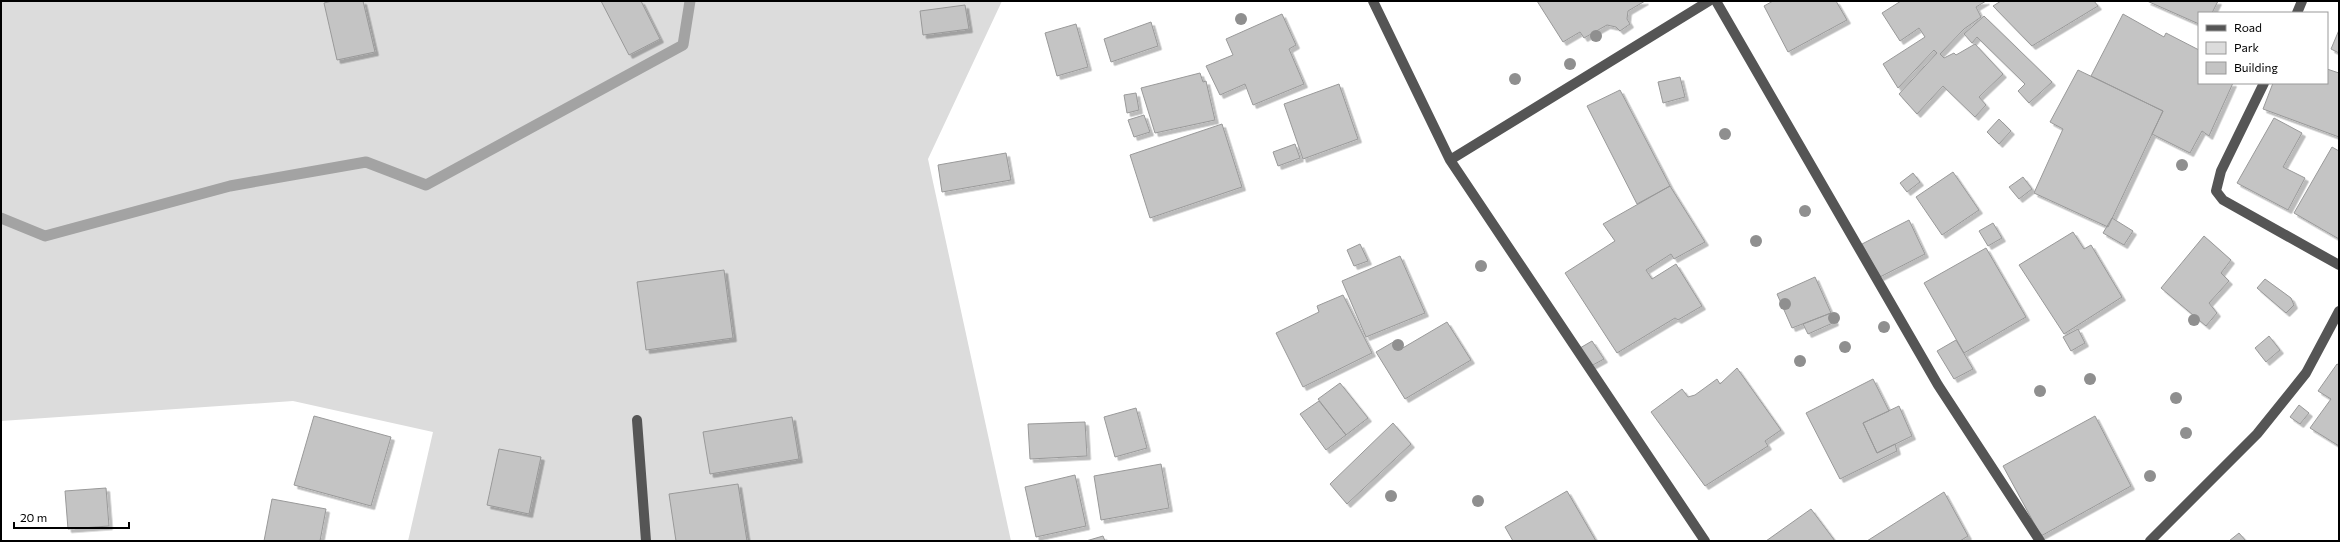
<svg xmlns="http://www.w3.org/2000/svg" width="2340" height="542" viewBox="0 0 2340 542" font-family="Commissioner,sans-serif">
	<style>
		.green { fill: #dcdcdc }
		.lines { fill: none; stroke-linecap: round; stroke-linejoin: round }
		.stream { stroke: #a3a3a3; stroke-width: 11 }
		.building { fill: #c4c4c4; stroke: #999; filter: url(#shadow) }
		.minor { stroke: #555; stroke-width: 10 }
		.tree { fill: #8f8f8f }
	</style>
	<defs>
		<filter id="shadow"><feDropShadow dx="3.5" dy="3.5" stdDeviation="0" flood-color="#0004"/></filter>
	</defs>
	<rect width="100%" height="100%" fill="#fff"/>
	<path class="green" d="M1,1H1002L928,159L1011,541H408L433,432L293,401L1,421Z"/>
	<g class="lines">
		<path class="stream" d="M1,218L45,236L230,186L366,162L426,185L683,45L690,1"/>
	</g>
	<path class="building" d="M332,1H363L375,52L337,60L324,3Z
		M601,1H641L660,39L629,55Z
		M1537,1H1645L1628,11L1627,19L1630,24L1620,31L1616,27L1607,25L1584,38L1580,32L1563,42Z
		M1773,1H1836L1847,20L1788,52L1764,6Z
		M1901,1H1986L1976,7L1981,17L1964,29L1940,54L1944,58L1954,53L1956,55L1975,44L2003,74L1979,97L1986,105L1975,117L1943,86L1917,114L1899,94L1937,53L1934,50L1898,88L1883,64L1925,37L1919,28L1900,41L1882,13Z
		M2001,1H2094L2098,6L2032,46L1993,6Z
		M2147,1H2218L2212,13H2199V24Z
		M965,5L969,29L923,35L920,11Z
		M1282,14L1296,45L1289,49L1304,84L1253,105L1245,84L1220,95L1206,66L1233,55L1226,39Z
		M2123,14L2164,37L2166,33L2199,50V83H2233L2209,136L2202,131L2190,153L2152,134L2163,111L2091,76Z
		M1984,16L2052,82L2029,103L2018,91L2025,84L1977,37L1972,43L1964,34Z
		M1151,22L1158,46L1111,62L1104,39Z
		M1076,24L1088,67L1057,76L1045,33Z
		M2339,30V53L2331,49Z
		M2327,69L2339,73V137L2263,109L2273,83H2327Z
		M2078,70L2163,111L2108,227L2034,193L2063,129L2050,122Z
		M1200,73L1203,82L1206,81L1215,120L1155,133L1141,88Z
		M1680,77L1685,97L1663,103L1658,82Z
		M1339,84L1358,139L1303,159L1284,104Z
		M1620,90L1670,186L1637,204L1587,106Z
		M1136,93L1139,110L1127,113L1124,95Z
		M1144,115L1150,132L1134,137L1128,120Z
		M2274,118L2302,133L2283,167L2305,178L2288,210L2237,183Z
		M1999,119L2011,131L1999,144L1987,132Z
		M1222,124L1242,187L1150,218L1130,155Z
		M1295,144L1300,158L1278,166L1273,152Z
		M2332,147L2339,151V239L2294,213Z
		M1006,153L1011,180L942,192L938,165Z
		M1953,172L1979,210L1942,235L1916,197Z
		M1913,173L1920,182L1907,192L1900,183Z
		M2023,177L2032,189L2019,199L2009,187Z
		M1670,186L1705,242L1674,259L1671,254L1646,270L1652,279L1676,264L1702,306L1678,320L1675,318L1617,353L1565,273L1615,241L1603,224Z
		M2112,218L2133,231L2124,245L2103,233Z
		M1909,220L1925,254L1880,277L1862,244Z
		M1993,223L2002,238L1988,246L1979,231Z
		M2073,232L2084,249L2091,245L2122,297L2064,334L2019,265Z
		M2204,236L2231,260L2221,273L2229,281L2209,303L2217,313L2206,326L2161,288Z
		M1360,244L1368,261L1354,266L1347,250Z
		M1986,248L2026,317L1964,353L1924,283Z
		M1400,256L1425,313L1366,337L1342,281Z
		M724,270L733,338L646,350L637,282Z
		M1815,277L1831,313L1792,328L1777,294Z
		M2265,279L2291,298L2294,305L2286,313L2257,288Z
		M1343,295L1372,353L1303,387L1276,333L1319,312L1317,306Z
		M1831,313L1835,322L1808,334L1803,324Z
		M1447,322L1471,360L1405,399L1376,352L1395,341L1401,349Z
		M2078,329L2085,343L2071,351L2063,337Z
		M2269,336L2280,350L2266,362L2255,348Z
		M1956,340L1973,369L1954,379L1937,351Z
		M1592,341L1604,359L1591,366L1580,348Z
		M2337,364L2339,365V446L2310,428L2331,399L2318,391Z
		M1737,368L1781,430L1765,441L1768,446L1705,486L1651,412L1682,389L1688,397L1695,395L1717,379L1720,384Z
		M1873,379L1889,411L1863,423L1877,453L1895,444L1897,451L1840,479L1806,413Z
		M1340,383L1368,418L1346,435L1318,399Z
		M1319,401L1346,435L1326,450L1300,414Z
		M2299,405L2309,413L2300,424L2290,417Z
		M1899,406L1912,436L1877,453L1863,423Z
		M1136,408L1147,448L1115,457L1104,417Z
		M314,416L391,437L371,506L294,485Z
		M2095,416L2131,486L2041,536L2003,466Z
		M792,417L799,459L710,474L703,432Z
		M1085,422L1087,456L1030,459L1028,424Z
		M1393,423L1411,444L1347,504L1330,484Z
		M499,449L541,457L529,514L487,505Z
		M1161,464L1169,508L1101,520L1094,476Z
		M1075,475L1086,526L1036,537L1025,487Z
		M738,484L747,541H676L669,494Z
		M106,488L109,526L68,529L65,491Z
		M1567,491L1596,541H1513L1505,527Z
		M1944,492L1968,536L1960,541H1867Z
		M272,499L326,509L320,541H264Z
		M1811,509L1835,541H1766Z
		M2239,533L2246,541H2229Z
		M1103,536L1105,541H1086Z"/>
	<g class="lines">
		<path class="minor" d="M1373,1L1450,160L1705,541
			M1716,1L1938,385L2040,541
			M2297,13L2302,1
			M2264,83L2221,171L2216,191L2223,200L2339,265
			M1450,160L1709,1
			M637,420L646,541
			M2150,541L2257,434L2306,373L2339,311"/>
	</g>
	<g class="tree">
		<circle cx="1241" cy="19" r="6"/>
		<circle cx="1596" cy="36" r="6"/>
		<circle cx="1570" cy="64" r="6"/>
		<circle cx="1515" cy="79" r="6"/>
		<circle cx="1725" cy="134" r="6"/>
		<circle cx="2182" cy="165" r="6"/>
		<circle cx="1805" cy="211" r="6"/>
		<circle cx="1756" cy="241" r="6"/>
		<circle cx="1481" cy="266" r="6"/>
		<circle cx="1785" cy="304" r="6"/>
		<circle cx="1834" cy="318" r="6"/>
		<circle cx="2194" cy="320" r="6"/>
		<circle cx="1884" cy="327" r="6"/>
		<circle cx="1398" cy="345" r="6"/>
		<circle cx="1845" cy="347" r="6"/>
		<circle cx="1800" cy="361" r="6"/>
		<circle cx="2090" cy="379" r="6"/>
		<circle cx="2040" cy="391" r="6"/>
		<circle cx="2176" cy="398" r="6"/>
		<circle cx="2186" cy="433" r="6"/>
		<circle cx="2150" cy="476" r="6"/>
		<circle cx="1391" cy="496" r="6"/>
		<circle cx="1478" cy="501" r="6"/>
	</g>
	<rect width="2340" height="542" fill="none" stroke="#000000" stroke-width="4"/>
	<rect x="2198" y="12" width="130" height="72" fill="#ffffff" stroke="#999999"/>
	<rect x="2206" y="25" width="20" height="6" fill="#555555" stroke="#999999"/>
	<text x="2234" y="32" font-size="12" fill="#000000">Road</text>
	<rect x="2206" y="42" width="20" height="12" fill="#dcdcdc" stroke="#999999"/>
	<text x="2234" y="52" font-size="12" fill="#000000">Park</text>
	<rect x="2206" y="62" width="20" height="12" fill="#c4c4c4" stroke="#999999"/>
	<text x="2234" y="72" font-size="12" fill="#000000">Building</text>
	<path d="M14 522v6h115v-6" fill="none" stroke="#000000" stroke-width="2"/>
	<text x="20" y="522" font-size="12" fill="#000000" stroke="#ffffff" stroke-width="3" paint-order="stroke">20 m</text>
</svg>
